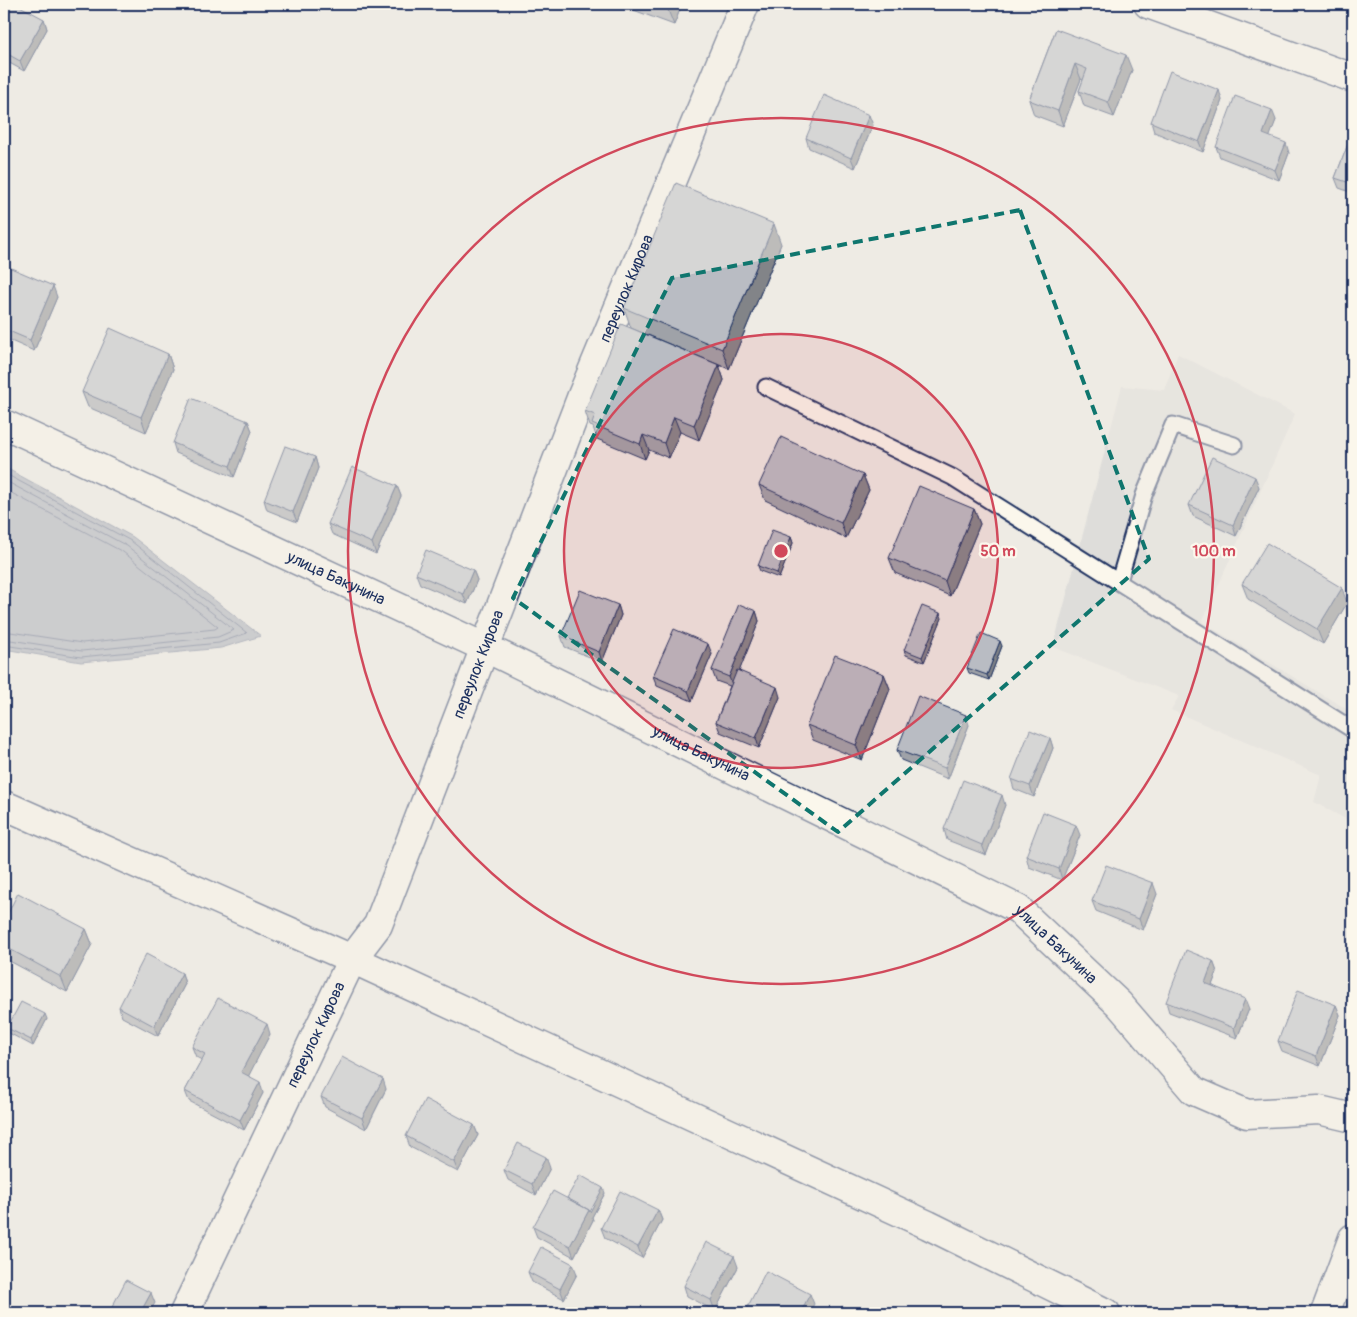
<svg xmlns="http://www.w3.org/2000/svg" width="1357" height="1317" viewBox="0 0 1357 1317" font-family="Pangolin,sans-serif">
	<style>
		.built { fill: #deddda }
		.water { fill: #a3a8b4; stroke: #6d7892 }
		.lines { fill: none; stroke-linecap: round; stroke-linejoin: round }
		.shore { stroke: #515f80; stroke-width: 1 }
		.lane-casing { stroke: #1b2f5e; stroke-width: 19 }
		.street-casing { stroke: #1b2f5e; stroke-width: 31 }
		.secondary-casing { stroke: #1b2f5e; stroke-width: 31 }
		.lane { stroke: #fbf7ec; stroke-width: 15 }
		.street { stroke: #fbf7ec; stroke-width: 28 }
		.secondary { stroke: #fbf7ec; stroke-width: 28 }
		.wall { fill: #9fa2a8; stroke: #1b2f5e }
		.shaded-wall { fill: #828488; stroke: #1b2f5e }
		.building { fill: #b9bcc3; stroke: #1b2f5e }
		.marked { fill: none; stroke: #0f766e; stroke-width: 4; stroke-dasharray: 10 6; stroke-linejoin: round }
		.ring { fill: none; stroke: #d1495b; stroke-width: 2.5 }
		.labels { text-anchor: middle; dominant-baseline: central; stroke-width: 4.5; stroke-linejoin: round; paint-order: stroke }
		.street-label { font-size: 16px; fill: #1b2f5e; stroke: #fbf7ec }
		.centre { fill: #d1495b; stroke: #fbf7ec; stroke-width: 2.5 }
		.ring-label { font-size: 15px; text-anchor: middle; font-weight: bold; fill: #d1495b; stroke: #fbf7ec; stroke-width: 4.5; stroke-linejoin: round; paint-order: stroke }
	</style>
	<rect width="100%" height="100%" fill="#eeebe4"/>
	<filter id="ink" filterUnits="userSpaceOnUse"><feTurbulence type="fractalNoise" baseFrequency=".02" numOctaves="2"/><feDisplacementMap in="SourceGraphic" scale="10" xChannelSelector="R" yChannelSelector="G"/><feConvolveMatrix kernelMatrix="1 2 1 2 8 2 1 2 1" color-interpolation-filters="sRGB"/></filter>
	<g filter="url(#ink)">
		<path class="built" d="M1178,354L1295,414L1202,622L1353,713V823L1314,802L1321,775L1171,710L1179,696L1053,647L1122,386L1164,390Z"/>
		<path class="water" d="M4,467L133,537L261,636L221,648L81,662L4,649Z"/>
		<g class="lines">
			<path class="shore" d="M4,473L131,541L247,633L219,643L81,657L4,645
				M4,480L127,546L234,630L218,637L82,651L4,639
				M4,489L123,552L218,627L215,629L82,643L4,631"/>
			<g class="lane-casing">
				<path id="lane" d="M766,387L952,477L1353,730
					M1119,581L1144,495L1173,425L1234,445"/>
			</g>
			<g class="street-casing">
				<g id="street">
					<path d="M1148,4L1353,78"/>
					<path id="s1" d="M4,424L486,648L1018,909L1119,1004L1194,1091L1247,1114L1319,1110L1353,1118"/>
					<path d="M4,805L352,959L928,1225L1106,1313"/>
					<path id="s2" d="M184,1313L352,959L378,925L581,398L745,4"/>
				</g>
			</g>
			<g class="secondary-casing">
				<path id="secondary" d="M1325,1313L1353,1238"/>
			</g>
			<use href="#lane" class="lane"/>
			<use href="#street" class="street"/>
			<use href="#secondary" class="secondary"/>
		</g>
		<path class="wall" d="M626,4H682L674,25L628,8Z
			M4,10L44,19L47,29L24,71L4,60Z
			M1056,29L1132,70L1114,117L1084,106L1079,91L1083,80L1081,79L1063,126L1034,115L1029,100Z
			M1222,100L1203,152L1154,132L1151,122Z
			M1276,120L1269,136L1289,153L1279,180L1220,157L1216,147Z
			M873,125L855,168L809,148L806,138Z
			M1353,131V193L1339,188L1335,178Z
			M781,244L729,369L631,328L624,308Z
			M4,265L57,297L34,351L4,338Z
			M168,354L173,369L146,432L88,407L82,392Z
			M719,365L724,380L699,440L680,432L669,458L649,450L645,459L597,439L593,427L590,426L585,411Z
			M248,421L252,431L234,477L176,453L173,443Z
			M315,457L318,468L297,522L267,510L264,500Z
			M863,475L869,490L846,538L765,500L759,485Z
			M397,486L401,496L376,554L332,534L328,524Z
			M1259,487L1236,536L1193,516L1189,505Z
			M974,509L980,524L950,596L895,573L889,558Z
			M791,537L793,543L779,578L760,571L758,566Z
			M473,570L477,580L467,604L420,584L416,574Z
			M1242,584L1347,603L1323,644L1248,599Z
			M618,605L621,615L602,662L565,647L561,636Z
			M756,611L759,621L739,671L780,697L759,748L720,732L716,722L730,686L716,681L712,670Z
			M942,618L924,662L906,655L904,650Z
			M1002,646L989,680L969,673L967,668Z
			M712,654L692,701L657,686L653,676Z
			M884,674L890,689L862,760L813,740L807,725Z
			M969,725L948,779L901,760L897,750Z
			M1050,738L1053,748L1034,797L1014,789L1011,779Z
			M1005,805L986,855L947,840L944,829Z
			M1080,835L1062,880L1029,867L1026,856Z
			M1157,894L1143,930L1096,911L1092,901Z
			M4,921L86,929L92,944L67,992L4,958Z
			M1213,961L1217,972L1212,985L1249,1009L1237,1038L1169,1012L1166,1002Z
			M182,973L185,984L158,1036L122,1017L119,1007Z
			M1336,1005L1340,1015L1320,1066L1282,1051L1278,1041Z
			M47,1019L33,1046L9,1033L7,1028Z
			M270,1034L248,1076L263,1093L244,1130L189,1101L185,1091L202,1060L196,1057L192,1047Z
			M386,1089L366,1129L325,1107L321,1097Z
			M474,1125L478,1135L458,1172L410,1147L406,1136Z
			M550,1168L536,1195L508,1180L504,1170Z
			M605,1193L592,1217L593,1220L574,1257L537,1237L533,1227L567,1198Z
			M658,1210L662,1220L642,1258L605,1238L601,1228Z
			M738,1267L715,1311L687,1296L684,1286Z
			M528,1272L577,1274L564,1299L532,1282Z"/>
		<path class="shaded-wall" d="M670,4H682L674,25L668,10Z
			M44,19L47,29L24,71L20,61Z
			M1126,55L1132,70L1114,117L1108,102Z
			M1075,64L1081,79L1063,126L1058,111Z
			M1219,90L1222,100L1203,152L1199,142Z
			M1272,110L1276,120L1267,144L1263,134Z
			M869,115L873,125L855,168L851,158Z
			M1286,143L1289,153L1279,180L1275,170Z
			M774,224L781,244L729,369L722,349Z
			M53,286L57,297L34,351L30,340Z
			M168,354L173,369L146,432L141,417Z
			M719,365L724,380L699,440L694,425Z
			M674,417L680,432L669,458L664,443Z
			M248,421L252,431L234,477L230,466Z
			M643,435L649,450L645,459L640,444Z
			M315,457L318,468L297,522L293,512Z
			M863,475L869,490L846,538L841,523Z
			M1255,477L1259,487L1236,536L1233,525Z
			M397,486L401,496L376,554L372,543Z
			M974,509L980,524L950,596L945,581Z
			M791,537L793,543L779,578L777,573Z
			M473,570L477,580L467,604L463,594Z
			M1342,588L1347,603L1323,644L1317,629Z
			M618,605L621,615L602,662L599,652Z
			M756,611L759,621L733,687L729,677Z
			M940,613L942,618L924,662L922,657Z
			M1000,641L1002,646L989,680L987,675Z
			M708,644L712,654L692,701L688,691Z
			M884,674L890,689L862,760L856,745Z
			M777,687L780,697L759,748L756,738Z
			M966,715L969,725L948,779L945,768Z
			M1050,738L1053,748L1034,797L1030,786Z
			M1002,795L1005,805L986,855L982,845Z
			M1076,825L1080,835L1062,880L1059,869Z
			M1153,883L1157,894L1143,930L1139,919Z
			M86,929L92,944L67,992L61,977Z
			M1213,961L1217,972L1209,993L1205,983Z
			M182,973L185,984L158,1036L154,1026Z
			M1245,999L1249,1009L1237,1038L1234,1028Z
			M1336,1005L1340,1015L1320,1066L1316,1056Z
			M45,1014L47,1019L33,1046L31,1040Z
			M267,1024L270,1034L245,1083L241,1072Z
			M383,1079L386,1089L366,1129L362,1118Z
			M260,1082L263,1093L244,1130L240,1120Z
			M474,1125L478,1135L458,1172L454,1162Z
			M546,1157L550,1168L536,1195L532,1184Z
			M603,1188L605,1193L592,1217L593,1220L574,1257L570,1246L589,1210Z
			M658,1210L662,1220L642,1258L638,1247Z
			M734,1256L738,1267L715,1311L711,1300Z
			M573,1264L577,1274L564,1299L560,1289Z
			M151,1293L155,1303L149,1313H140Z
			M810,1294L814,1304L809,1313H800Z"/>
		<path class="building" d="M8,4H16L44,19L20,61L4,52V10Z
			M651,4H670L668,10Z
			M1056,29L1126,55L1108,102L1079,91L1087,69L1075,64L1058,111L1029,100Z
			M1170,71L1219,90L1199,142L1151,122Z
			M824,95L869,115L851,158L806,138Z
			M1235,96L1272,110L1263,134L1286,143L1275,170L1216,147Z
			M1353,131V184L1335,178Z
			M676,183L774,224L722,349L624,308Z
			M4,265L53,286L30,340L4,329Z
			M621,324L719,365L694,425L674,417L664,443L643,435L640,444L592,424L595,415L585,411Z
			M110,328L168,354L141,417L82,392Z
			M191,398L248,421L230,466L173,443Z
			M781,437L863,475L841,523L759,485Z
			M285,446L315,457L293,512L264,500Z
			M1212,457L1255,477L1233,525L1189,505Z
			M352,467L397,486L372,543L328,524Z
			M919,486L974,509L945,581L889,558Z
			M772,530L791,537L777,573L758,566Z
			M1267,543L1342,588L1317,629L1242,584Z
			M426,550L473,570L463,594L416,574Z
			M580,590L618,605L599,652L561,636Z
			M739,604L756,611L729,677L712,670Z
			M922,606L940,613L922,657L904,650Z
			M674,629L708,644L688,691L653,676Z
			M981,633L1000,641L987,675L967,668Z
			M835,655L884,674L856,745L807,725Z
			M737,670L777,687L756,738L716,722Z
			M918,696L966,715L945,768L897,750Z
			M1030,730L1050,738L1030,786L1011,779Z
			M963,780L1002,795L982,845L944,829Z
			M1043,812L1076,825L1059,869L1026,856Z
			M1106,865L1153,883L1139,919L1092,901Z
			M18,893L86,929L61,977L4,946V921Z
			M1186,950L1213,961L1205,983L1245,999L1234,1028L1166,1002Z
			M146,954L182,973L154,1026L119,1007Z
			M1298,990L1336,1005L1316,1056L1278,1041Z
			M218,998L267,1024L241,1072L260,1082L240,1120L185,1091L205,1054L192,1047Z
			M21,1002L45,1014L31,1040L7,1028Z
			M342,1057L383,1079L362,1118L321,1097Z
			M425,1099L474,1125L454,1162L406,1136Z
			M518,1143L546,1157L532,1184L504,1170Z
			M580,1175L603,1188L590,1212L589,1210L567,1198Z
			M553,1191L589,1210L570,1246L533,1227Z
			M620,1191L658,1210L638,1247L601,1228Z
			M706,1242L734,1256L711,1300L684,1286Z
			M541,1247L573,1264L560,1289L528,1272Z
			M766,1271L810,1294L800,1313H753L746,1310Z
			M126,1280L151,1293L140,1313H109Z
			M842,1306L857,1313H838Z"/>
	</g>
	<path d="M0 0H1357V1317H0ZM1020,210L1149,559L838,832L513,598L672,278Z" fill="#eeebe4" fill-opacity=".55" fill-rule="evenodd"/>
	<path class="marked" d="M1020,210L1149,559L838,832L513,598L672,278Z"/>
	<circle cx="781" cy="551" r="217" fill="#d1495b" fill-opacity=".12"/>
	<g class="ring">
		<circle cx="781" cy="551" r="217"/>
		<circle cx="781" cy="551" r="433"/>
	</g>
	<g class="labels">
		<g class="street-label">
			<text stroke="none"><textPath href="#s2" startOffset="1118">переулок Кирова</textPath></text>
			<text stroke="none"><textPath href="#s1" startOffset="366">улица Бакунина</textPath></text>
			<text stroke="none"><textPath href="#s2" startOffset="714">переулок Кирова</textPath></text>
			<text stroke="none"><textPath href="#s1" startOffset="771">улица Бакунина</textPath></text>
			<text stroke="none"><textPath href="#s1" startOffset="1176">улица Бакунина</textPath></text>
			<text stroke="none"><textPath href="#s2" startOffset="308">переулок Кирова</textPath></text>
		</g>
	</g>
	<circle cx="781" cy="551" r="8" class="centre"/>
	<g class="ring-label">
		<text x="998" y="556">50 m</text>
		<text x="1214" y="556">100 m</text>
	</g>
	<rect width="1357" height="1317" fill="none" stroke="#fbf7ec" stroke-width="20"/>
	<rect x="10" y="10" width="1337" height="1297" fill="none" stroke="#1b2f5e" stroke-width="2" filter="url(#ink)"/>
</svg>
